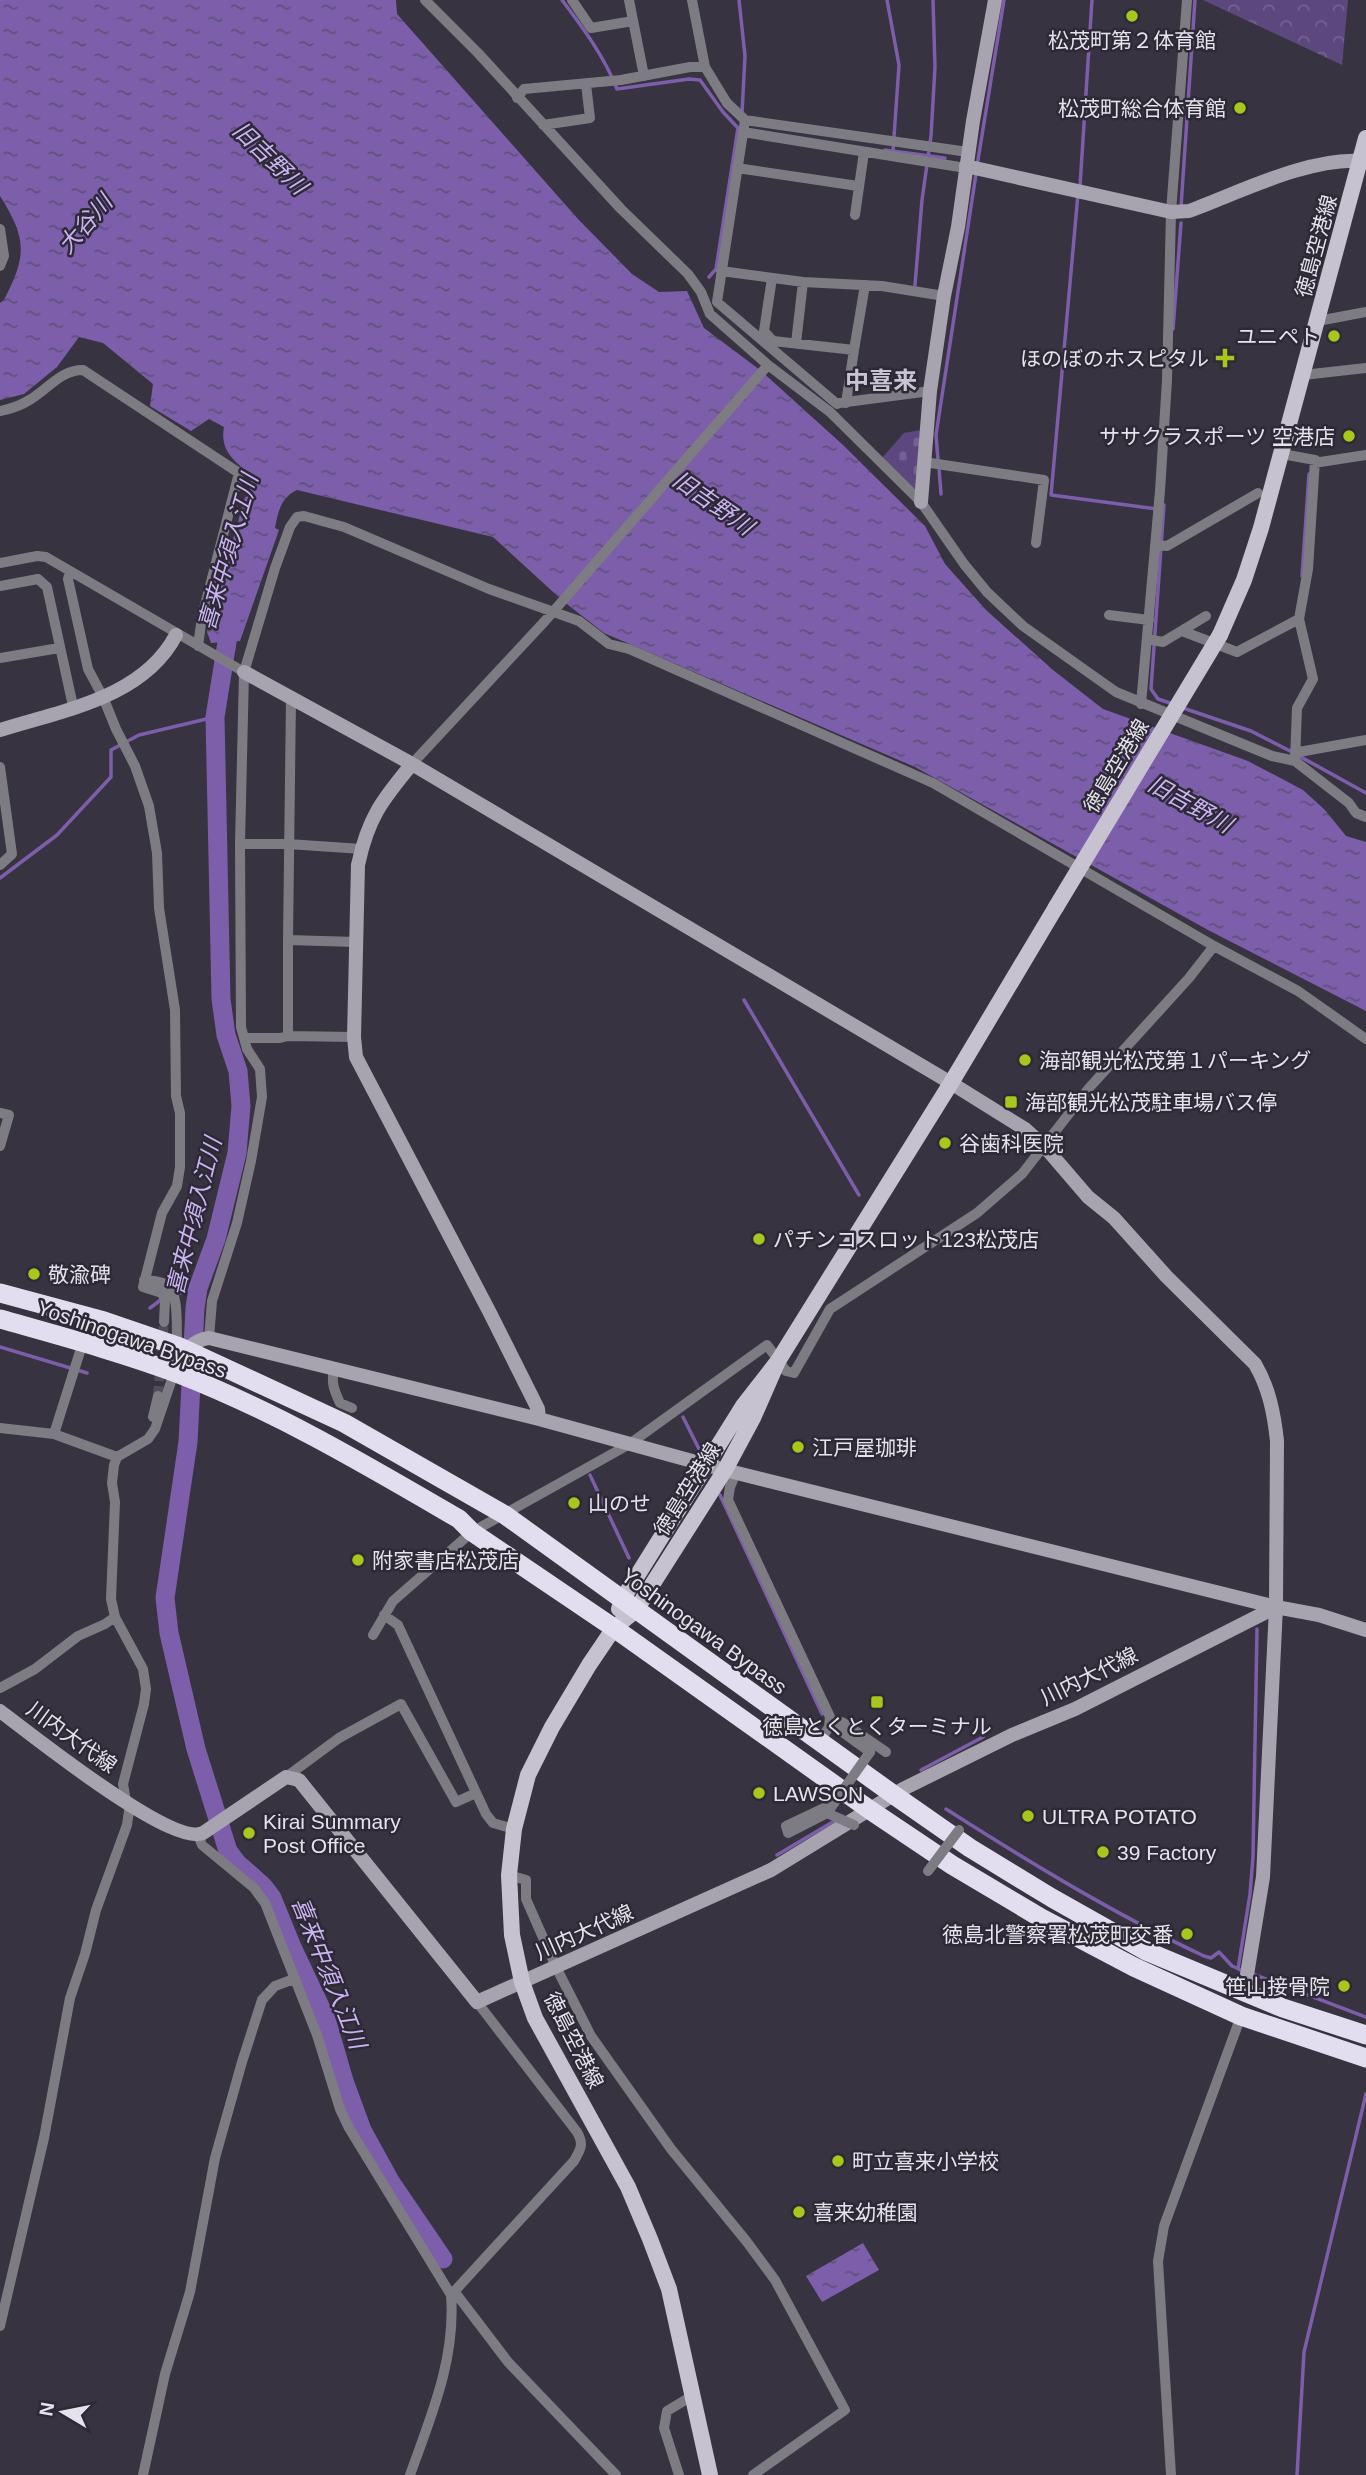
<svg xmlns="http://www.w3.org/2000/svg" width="1366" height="2475" viewBox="0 0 1366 2475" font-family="Helvetica,'Noto Sans JP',sans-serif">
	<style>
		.cemetery { fill: url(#cemetery-stones) }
		.park { fill: url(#park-crowns) }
		.water { fill: url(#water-ripples) }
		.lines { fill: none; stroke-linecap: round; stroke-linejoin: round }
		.stream { stroke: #7c5eab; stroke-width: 3.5 }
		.river { stroke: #7c5eab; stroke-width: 19 }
		.street-tunnel { stroke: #514d5a; stroke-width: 10; stroke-dasharray: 10 5; stroke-linecap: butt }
		.street { stroke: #7e7c83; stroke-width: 10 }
		.secondary { stroke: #a7a4af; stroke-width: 14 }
		.primary { stroke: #c7c2d0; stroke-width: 16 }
		.highway { stroke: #e3deef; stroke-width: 19 }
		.street-bridge { stroke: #7e7c83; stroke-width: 10 }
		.primary-bridge { stroke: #c7c2d0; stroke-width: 16 }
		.poi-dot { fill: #a8c71d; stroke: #2d2936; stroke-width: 2.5 }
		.labels { text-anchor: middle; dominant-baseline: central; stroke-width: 5; stroke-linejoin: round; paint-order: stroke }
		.poi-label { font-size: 21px; fill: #e4e2ea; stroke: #2d2936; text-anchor: start }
		.street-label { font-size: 21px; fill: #e4e2ea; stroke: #2d2936 }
		.water-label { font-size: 23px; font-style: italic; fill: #cbb4f3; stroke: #2d2936 }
		.quarter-label { font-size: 24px; font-weight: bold; fill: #c9c4d4; stroke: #2d2936 }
	</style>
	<defs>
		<pattern id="cemetery-stones" width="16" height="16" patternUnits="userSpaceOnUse" patternTransform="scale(1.75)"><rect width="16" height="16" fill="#5d477f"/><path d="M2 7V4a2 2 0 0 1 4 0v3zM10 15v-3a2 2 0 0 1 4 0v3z" fill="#746191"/></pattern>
		<pattern id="park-crowns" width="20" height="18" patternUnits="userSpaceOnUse" patternTransform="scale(1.75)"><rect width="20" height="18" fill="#5d477f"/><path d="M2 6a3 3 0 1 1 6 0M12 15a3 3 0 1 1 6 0" fill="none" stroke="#746191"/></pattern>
		<pattern id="water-ripples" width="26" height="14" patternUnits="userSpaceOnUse" patternTransform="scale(1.75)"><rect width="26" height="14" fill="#7c5eab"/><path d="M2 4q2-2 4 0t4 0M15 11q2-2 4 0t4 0" fill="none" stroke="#605178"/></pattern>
	</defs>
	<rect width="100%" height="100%" fill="#373340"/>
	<path class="cemetery" d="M921,430L916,488L914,489L881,459L904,433Z"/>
	<path class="park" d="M1203,0H1348L1342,65Z"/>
	<path class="water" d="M0,0H396L397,14L578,219L632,274L659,292L687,291L704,328L760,370L843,445L925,526L945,564L986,610L1053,670L1103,709L1248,761L1303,790L1325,810L1346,836L1366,842V1011L1208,930L915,767L604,633L563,601L493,537L297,490C281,497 278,512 275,528L279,530L240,641L211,643L207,632L245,497L249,496L251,483L249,473C232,460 220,449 224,427L209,419L191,431L150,406L153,384L103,343L79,337L57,367L24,394L0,400V303L4,300C27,255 27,239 0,196Z
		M863,2243L879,2270L822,2302L806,2276Z"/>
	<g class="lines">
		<path class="stream" d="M562,0C583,28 604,56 617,89L689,79L700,80L723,112L738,128L716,269L709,277
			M739,0L745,56L742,113
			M887,0L899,65L893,151
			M885,150L945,158
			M977,166L1004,0
			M1080,186L1092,0
			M1078,194L1051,495L1157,509
			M1181,207L1195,0
			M915,285L922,200L931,136L935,67L933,0
			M1173,329L1181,223
			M938,460L936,435L976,174
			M939,468L941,494
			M1164,505L1151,689L1158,699L1173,704
			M1302,576L1309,474
			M1183,708L1251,731L1292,752
			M1299,756L1366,793
			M0,878L57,835L111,777V750L139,735L215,717
			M744,1000L859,1195
			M176,1294L198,1288
			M150,1308L162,1299
			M0,1347L87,1373
			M683,1417L701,1453
			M590,1475L629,1558
			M720,1495L822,1714
			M921,1770L983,1737
			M946,1809C1029,1862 1114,1914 1204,1956L1211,1958L1219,1952L1232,1966L1239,1969
			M777,1855L836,1820
			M1243,1971L1238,1969L1250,1894L1253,1857L1257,1629
			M1250,1973L1366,2017
			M1297,2475L1304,2352L1366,2094"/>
		<path class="river" d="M231,617L215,717L221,999L226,1035L238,1071L241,1106L237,1153L216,1239L198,1288L195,1308L188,1442L165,1598L169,1633L196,1749L228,1851L237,1863L263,1886L272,1898L292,1947L326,2019L344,2081L362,2130L390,2181L443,2259"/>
		<path class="street-tunnel" d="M158,1396L164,1322"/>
		<path class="street" d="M425,0L478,53L621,209L688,274L701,292L710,314L768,365L830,412L921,502L964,564L987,592L1023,626L1116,692L1272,756L1295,761L1349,803L1356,813L1366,817
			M572,0L591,28L633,21
			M629,0L644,76
			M692,0L705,67
			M517,98L524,89L621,80L690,67H705L727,103L745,120L968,152
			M745,120L717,302L837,404
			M543,125L590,118L586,84
			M743,132L966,168
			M737,168L858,186
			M855,215L864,152
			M0,229L4,256L0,266
			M721,271L803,282L882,286L944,296
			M772,278L764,331L773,341L854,350L846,403
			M1318,321L1366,312
			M796,343L803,282
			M854,350L865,285
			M1303,375L1366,368
			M839,403L930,391
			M0,411C11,409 22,405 31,399C49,388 61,370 83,370L239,473L202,617L198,646
			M1282,454L1315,460L1308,569L1299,619L1313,679L1297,708L1295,761
			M924,462L1044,480L1036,543
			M1314,463L1366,455
			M1155,545L1167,546L1258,493
			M0,563L37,556L46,557L244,672
			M70,571L68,579L88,669L103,697L116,729L135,766L149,806L157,853L159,908L175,1010L176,1096L180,1113V1167L177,1186L162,1213L143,1287L162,1293L165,1300L164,1322
			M0,586L38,579L47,587L73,706
			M1109,615L1149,620
			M1182,631L1237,652L1299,619
			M1147,639L1163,642L1206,616
			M0,658L59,648
			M291,698L288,940L356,942
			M1141,704L1160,491L1167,380L1171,212L1187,0
			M1295,750L1299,752L1366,740
			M412,764L545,621L768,365
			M0,767L12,854L0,865
			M240,844H288L362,849
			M288,940V1036L354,1037
			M244,1038H280L288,1036
			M0,1113L9,1115L0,1146
			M144,1280C151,1281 161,1281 167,1285C180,1293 176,1332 177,1347
			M209,1338L212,1301L237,1223L251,1161L262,1097L260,1069L247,1049L241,1027L240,844L244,672L275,568L290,527L297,517L304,516L344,527L489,589L579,621L609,644L629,649L933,783L1214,946L1298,991L1366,1039
			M83,1342L54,1434L117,1457
			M334,1369C331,1383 334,1390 340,1403L352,1408
			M153,1417L158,1396
			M0,1428L54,1434
			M736,1473L730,1487L728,1500L830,1717L829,1727L819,1742
			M384,1615L398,1625L486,1814L493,1823L514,1829
			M373,1635L393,1601L472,1532L628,1445L767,1345L786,1371L794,1373L830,1309L977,1213L1022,1174L1089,1088L1189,978L1214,946
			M0,1688L35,1669L78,1636L105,1624L115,1617
			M870,1752L838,1729L842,1722L886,1752
			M286,1777L339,1738L401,1704L456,1802L476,1793
			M126,1801L123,1784L144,1704L146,1689L143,1669L115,1617L111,1599L115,1502L112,1483L114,1465L117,1457L148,1439L155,1429L174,1373
			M824,1808L786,1826L788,1833L827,1813
			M198,1835L202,1845L254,1888L265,1903L317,2035L340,2109L349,2128L451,2295
			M509,1875L526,1880V1899L556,1967L591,2036L671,2149L747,2242L775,2280L845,2410L753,2475
			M454,2291L508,2362L616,2475
			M0,2326L44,2138L70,1998L85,1954L96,1910L127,1825L130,1804
			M143,2475L165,2374L190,2292L215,2158L242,2062L262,2000L275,1986L294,1979
			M410,2475C431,2416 456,2359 451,2295L574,2161C581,2149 584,2144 577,2132L477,2002
			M679,2475L664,2428L667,2411L692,2396
			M1171,2475L1158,2261L1164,2226L1241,2016"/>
		<path class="secondary" d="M966,166L1171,212L1189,211C1238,193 1309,157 1361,161
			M921,502L930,391L944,296L958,227L973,121L995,0
			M244,672L412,764L951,1083L1025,1129L1045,1147L1088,1197L1114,1218L1166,1276L1255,1364C1269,1388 1274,1413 1277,1441L1276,1607L1263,1877L1244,1993
			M0,730C63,710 143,698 176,635
			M412,764C382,800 368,818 358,865L354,1037L356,1057L490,1313L538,1409L539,1419
			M174,1373C178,1357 191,1340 209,1338L539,1419L725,1470L1276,1607L1319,1615L1366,1630
			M0,1711C31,1734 171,1847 203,1833L286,1777L299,1780L477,2002L771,1870L903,1789L1012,1735L1075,1709L1276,1607"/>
		<path class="primary" d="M1220,635L1244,580L1261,528L1366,138
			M619,1609L622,1600L743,1406L778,1361L951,1083L1056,907
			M710,2475L669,2289L650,2239L628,2187L535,2018L522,1982L512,1935L509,1875L514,1829L528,1775L552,1727L589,1665L614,1628L636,1610L725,1470L753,1418L778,1361"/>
		<path class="highway" d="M0,1293L104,1321L180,1347L344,1423L505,1515L894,1795L970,1848L1052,1898L1146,1951L1283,2008L1366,2035
			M0,1319C60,1336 120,1352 179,1374C277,1412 368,1466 459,1519L472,1532L614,1628L870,1810L952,1865L1041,1918L1134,1967L1241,2016L1366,2058"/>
		<path class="street-bridge" d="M854,1825L827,1813L870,1752
			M928,1871L959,1830"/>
		<path class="primary-bridge" d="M1056,907L1220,635"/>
	</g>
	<g class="poi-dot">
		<circle cx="1132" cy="16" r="7"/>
		<circle cx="1240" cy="108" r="7"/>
		<circle cx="1334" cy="336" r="7"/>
		<path d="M1221.5 347.5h7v7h7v7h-7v7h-7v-7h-7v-7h7z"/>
		<circle cx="1349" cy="436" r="7"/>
		<circle cx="1025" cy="1060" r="7"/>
		<rect x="1004" y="1095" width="14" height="14" rx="3.5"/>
		<circle cx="945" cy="1143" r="7"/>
		<circle cx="759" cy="1239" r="7"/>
		<circle cx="34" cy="1274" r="7"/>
		<circle cx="798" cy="1447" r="7"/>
		<circle cx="574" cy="1503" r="7"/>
		<circle cx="358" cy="1560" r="7"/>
		<rect x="870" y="1695" width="14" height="14" rx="3.5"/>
		<circle cx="759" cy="1793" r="7"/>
		<circle cx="1028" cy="1816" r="7"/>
		<circle cx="249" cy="1833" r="7"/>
		<circle cx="1103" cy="1852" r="7"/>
		<circle cx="1187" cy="1934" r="7"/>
		<circle cx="1344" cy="1986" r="7"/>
		<circle cx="838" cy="2161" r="7"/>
		<circle cx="799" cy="2212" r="7"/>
	</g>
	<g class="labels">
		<g class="poi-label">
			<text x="1132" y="40" text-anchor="middle">松茂町第２体育館</text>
			<text x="1226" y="108" text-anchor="end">松茂町総合体育館</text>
			<text x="1320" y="336" text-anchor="end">ユニペト</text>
			<text x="1209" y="358" text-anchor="end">ほのぼのホスピタル</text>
			<text x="1335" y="436" text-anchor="end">ササクラスポーツ 空港店</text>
			<text x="1039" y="1060">海部観光松茂第１パーキング</text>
			<text x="1025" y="1102">海部観光松茂駐車場バス停</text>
			<text x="959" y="1143">谷歯科医院</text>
			<text x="773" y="1239">パチンコスロット123松茂店</text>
			<text x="48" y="1274">敬渝碑</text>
			<text x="812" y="1447">江戸屋珈琲</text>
			<text x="588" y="1503">山のせ</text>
			<text x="372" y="1560">附家書店松茂店</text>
			<text x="877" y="1726" text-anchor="middle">徳島とくとくターミナル</text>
			<text x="773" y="1793">LAWSON</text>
			<text x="1042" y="1816">ULTRA POTATO</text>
			<text x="263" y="1821">Kirai Summary<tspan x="263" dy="24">Post Office</tspan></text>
			<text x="1117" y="1852">39 Factory</text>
			<text x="1173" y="1934" text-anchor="end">徳島北警察署松茂町交番</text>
			<text x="1330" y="1986" text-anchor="end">笹山接骨院</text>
			<text x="852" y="2161">町立喜来小学校</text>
			<text x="813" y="2212">喜来幼稚園</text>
		</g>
		<g class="street-label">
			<text transform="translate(1316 246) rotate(-75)">徳島空港線</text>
			<text transform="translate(1116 766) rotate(-59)">徳島空港線</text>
			<text transform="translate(132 1339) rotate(19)">Yoshinogawa Bypass</text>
			<text transform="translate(687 1489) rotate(-58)">徳島空港線</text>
			<text transform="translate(704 1631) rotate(36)">Yoshinogawa Bypass</text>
			<text transform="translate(1089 1676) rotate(-26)">川内大代線</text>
			<text transform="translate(72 1737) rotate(36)">川内大代線</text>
			<text transform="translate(584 1932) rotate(-24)">川内大代線</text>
			<text transform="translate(574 2040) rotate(63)">徳島空港線</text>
		</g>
		<g class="water-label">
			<text transform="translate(270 158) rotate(44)">旧吉野川</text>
			<text transform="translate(85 224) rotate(-49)">大谷川</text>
			<text transform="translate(713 503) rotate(35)">旧吉野川</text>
			<text transform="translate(228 552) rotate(-74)">喜来中須入江川</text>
			<text transform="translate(1190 804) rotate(29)">旧吉野川</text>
			<text transform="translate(194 1216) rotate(-76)">喜来中須入江川</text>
			<text transform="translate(329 1973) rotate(68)">喜来中須入江川</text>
		</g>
		<g class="quarter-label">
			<text x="881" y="380">中喜来</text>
		</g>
	</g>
	<g transform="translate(63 2412) rotate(280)" stroke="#2d2936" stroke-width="5" paint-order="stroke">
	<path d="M0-5L12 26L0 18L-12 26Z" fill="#e4e2ea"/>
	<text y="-10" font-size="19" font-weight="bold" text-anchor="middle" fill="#e4e2ea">N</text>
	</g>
</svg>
